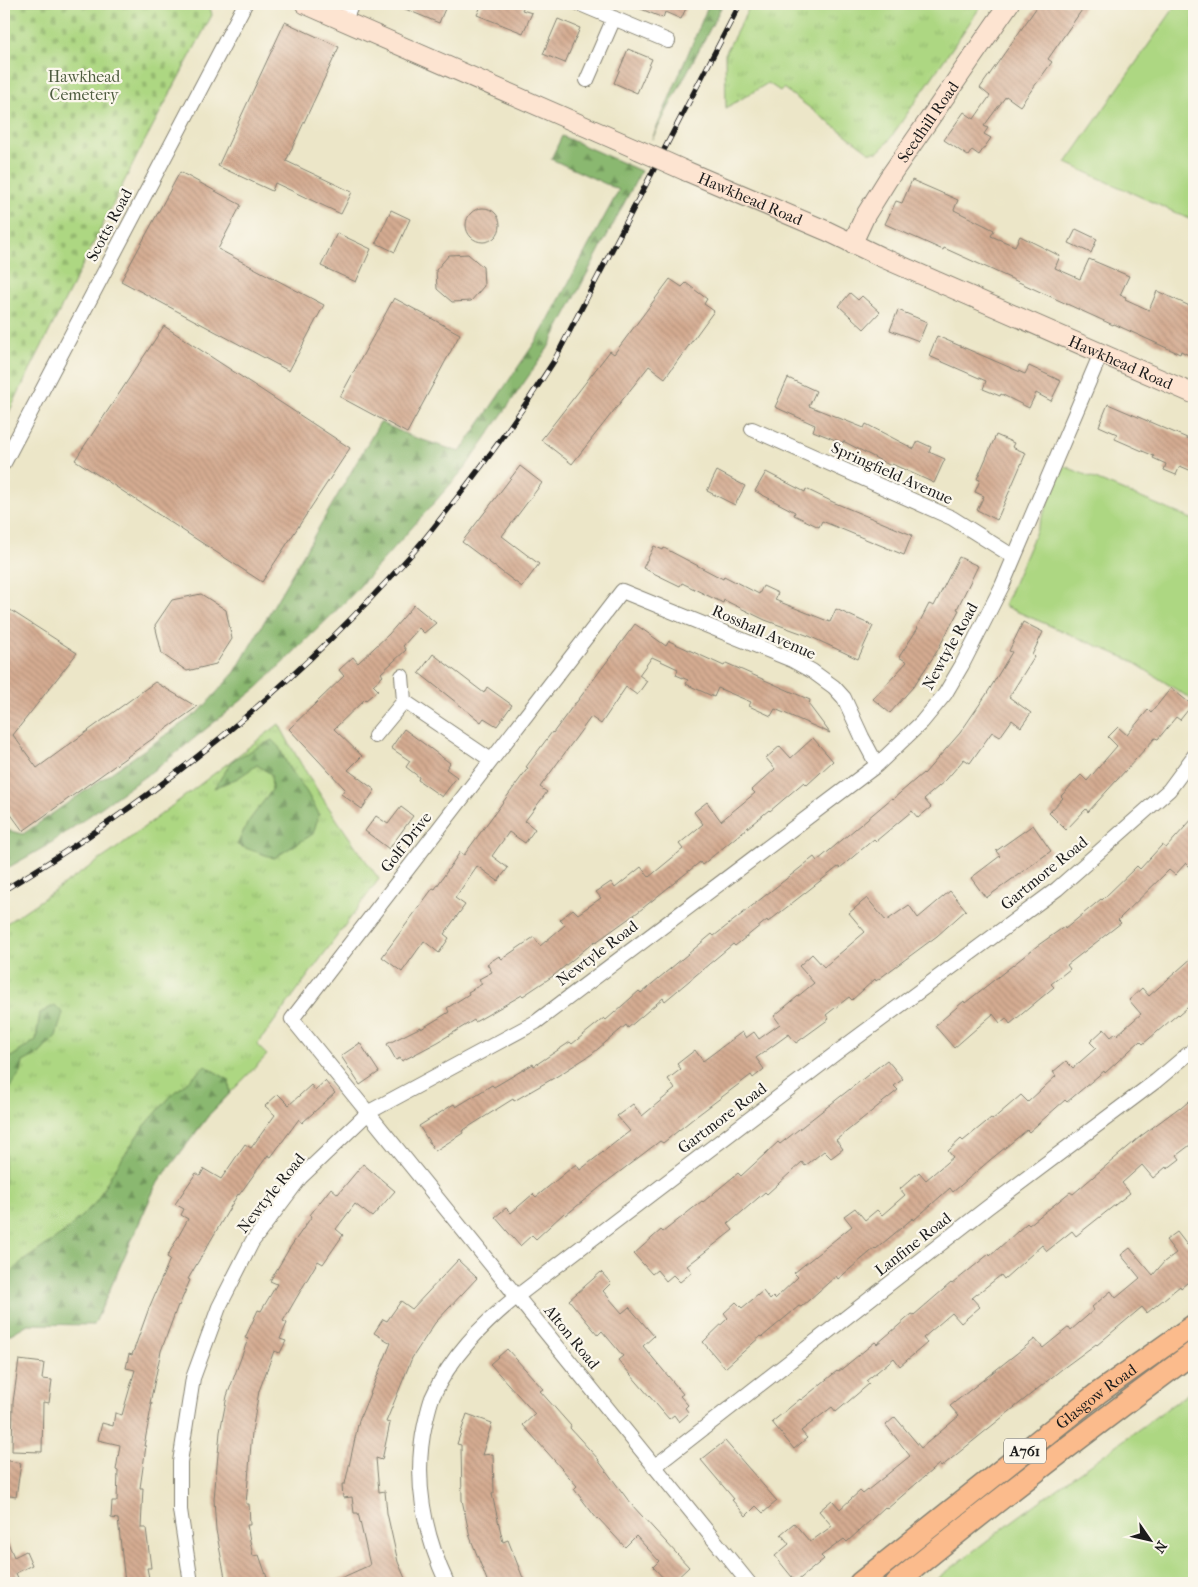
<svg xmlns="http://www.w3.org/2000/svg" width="1198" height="1587" viewBox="0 0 1198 1587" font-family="'IM FELL French Canon',serif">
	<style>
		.grass { fill: url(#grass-tufts); stroke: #647a4f }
		.forest { fill: url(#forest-firs); stroke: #536a46 }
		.cemetery { fill: url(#cemetery-stones); stroke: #647a4f }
		.green { fill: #add782; stroke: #647a4f }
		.building { fill: url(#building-back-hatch) }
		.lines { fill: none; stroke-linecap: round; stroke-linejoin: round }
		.street-casing { stroke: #848172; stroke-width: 16 }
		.secondary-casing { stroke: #848172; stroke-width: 21 }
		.primary-casing { stroke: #848172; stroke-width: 24 }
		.street { stroke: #fff; stroke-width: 14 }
		.secondary { stroke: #fde4d1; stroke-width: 19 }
		.primary { stroke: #fbbb8c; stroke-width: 21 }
		.rail-casing { stroke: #1c1c1c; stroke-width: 5.5 }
		.rail { stroke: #fbf7ec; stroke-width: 4; stroke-dasharray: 11; stroke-linecap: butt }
		.secondary-bridge-casing { stroke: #848172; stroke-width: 21; stroke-linecap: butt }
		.secondary-bridge { stroke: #fde4d1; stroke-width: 19 }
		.labels { text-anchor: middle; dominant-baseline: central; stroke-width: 4.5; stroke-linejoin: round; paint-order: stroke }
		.shield { fill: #fbf7ec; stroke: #5f5e5a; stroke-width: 1 }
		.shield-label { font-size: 15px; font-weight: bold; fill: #1c1c1c }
		.park-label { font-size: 16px; fill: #4f5d40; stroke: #fbf7ec }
		.street-label { font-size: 16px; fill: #1c1c1c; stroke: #fbf7ec }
	</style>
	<defs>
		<pattern id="grass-tufts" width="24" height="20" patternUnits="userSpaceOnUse" patternTransform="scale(1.25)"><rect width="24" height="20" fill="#add782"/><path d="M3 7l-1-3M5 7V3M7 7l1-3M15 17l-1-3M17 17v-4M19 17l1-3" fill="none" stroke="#94b870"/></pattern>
		<pattern id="forest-firs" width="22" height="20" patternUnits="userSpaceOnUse" patternTransform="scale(1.25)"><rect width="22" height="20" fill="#8ab870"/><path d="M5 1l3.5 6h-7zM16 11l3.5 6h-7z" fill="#70955b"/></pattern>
		<pattern id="cemetery-stones" width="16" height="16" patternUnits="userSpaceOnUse" patternTransform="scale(1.25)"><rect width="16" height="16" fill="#add782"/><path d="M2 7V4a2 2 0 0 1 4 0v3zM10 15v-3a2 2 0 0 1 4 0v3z" fill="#94b870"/></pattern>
		<pattern id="building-back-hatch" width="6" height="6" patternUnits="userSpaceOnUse" patternTransform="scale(1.25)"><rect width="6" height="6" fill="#d4ab91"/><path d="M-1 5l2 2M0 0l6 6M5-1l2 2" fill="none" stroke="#b5937c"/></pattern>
	</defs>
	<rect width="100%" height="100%" fill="#fbf7ec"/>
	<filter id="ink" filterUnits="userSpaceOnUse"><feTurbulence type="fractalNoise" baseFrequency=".02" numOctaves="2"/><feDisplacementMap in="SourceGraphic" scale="10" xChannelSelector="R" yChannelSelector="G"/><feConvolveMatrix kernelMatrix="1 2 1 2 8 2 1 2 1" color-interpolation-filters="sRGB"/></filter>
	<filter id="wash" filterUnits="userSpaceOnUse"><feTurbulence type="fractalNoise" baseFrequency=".0096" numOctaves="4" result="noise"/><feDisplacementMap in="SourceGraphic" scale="20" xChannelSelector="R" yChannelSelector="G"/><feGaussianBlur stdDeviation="1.12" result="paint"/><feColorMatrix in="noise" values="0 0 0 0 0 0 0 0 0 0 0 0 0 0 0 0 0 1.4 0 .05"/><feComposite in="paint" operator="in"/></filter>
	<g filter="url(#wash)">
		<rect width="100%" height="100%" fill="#ece6c8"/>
		<path class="grass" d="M751,4H979V9L887,143L878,152H869L783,88L780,91L768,83L726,108L725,54Z
			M279,724C307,779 343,829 379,879L257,1045L267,1055L209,1115L156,1185L94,1325L27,1307L4,1339V925L113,851Z"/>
		<path class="forest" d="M709,4H723L652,139Z
			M562,136L641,171L548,348L465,468L351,596L258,687L161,765L48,845L4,870V831L6,830L23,834L200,711L235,672L380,422L410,436L460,452L540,335L619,190L551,159Z
			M272,740L279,747L290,770L306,791L319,814L313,834L274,858L237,845L248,822L272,790L271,774L257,765L238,778L214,788L233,760Z
			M55,1005L63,1013L56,1036L40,1053L23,1062L21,1073L4,1095V1062L36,1040L40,1013Z
			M205,1066L229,1080L230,1093L209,1115L156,1185L94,1325L28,1324L4,1338V1282L20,1263L64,1233L96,1202L111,1175L141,1130L170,1097Z"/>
		<path class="cemetery" d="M4,4H209L212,15L140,150L4,422Z"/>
		<path class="green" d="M1177,4H1194V221L1066,163Z
			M1064,466L1194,520V701L1130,660L1004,606Z
			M1194,1389V1583H932L1011,1522Z"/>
		<g id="blocks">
			<path class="building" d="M393,4H447L439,23Z
				M482,4H525L522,10L532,13L523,33L477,15Z
				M629,4H688L681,19L665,12L663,18Z
				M1039,4H1086L1048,59L1052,62L1020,106L1006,96L984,126L988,128L984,134L991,138L979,155L972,150L968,156L944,140L964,112L974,119L990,96L980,88Z
				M558,19L580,28L565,63L543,54Z
				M285,22L339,47L286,161L352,192L341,214L275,183L272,191L218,166Z
				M628,49L652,59L637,93L614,83Z
				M180,172L241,205L218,249L324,305L289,371L121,281Z
				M912,180L958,200L954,210L994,230L991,236L1015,246L1020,236L1060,256L1055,268L1080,279L1089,259L1129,276L1120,295L1126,297L1125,299L1149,310L1157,291L1194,308V358L1181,351L1180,354L1114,324L1113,325L944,248L943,250L885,224L896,201L902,203Z
				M466 225a17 17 0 1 1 34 0a17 17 0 1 1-34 0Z
				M391,210L410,219L395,252L376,243Z
				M1076,229L1097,239L1091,253L1069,243Z
				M337,233L371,249L356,282L321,266Z
				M468,254L483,267L484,286L471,301L452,302L437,289L436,270L449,255Z
				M670,279L682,287L686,283L707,299L704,304L714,311L665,378L649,366L572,464L541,440L610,351L614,354Z
				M850,293L858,300L862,296L880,312L864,329L839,306Z
				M394,298L460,334L407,433L340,397Z
				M898,310L927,322L919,341L890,330Z
				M164,326L350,448L262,582L75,460Z
				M937,336L1025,374L1029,366L1061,381L1051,401L1036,393L1029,408L1001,394L1000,396L983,389L986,381L929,356Z
				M788,378L816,391L809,406L864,428L866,424L914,449L918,441L931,447L929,452L945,459L934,483L892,464L891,466L843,441V443L813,431L815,425L775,407Z
				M1108,404L1194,441V472L1180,466L1176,475L1164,470L1166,464L1153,458L1154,456L1115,439L1117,434L1099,426Z
				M996,435L1014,443L1012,447L1026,453L997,520L977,510L984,496L975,492L980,480L977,479Z
				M520,466L542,483L502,536L539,564L522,587L462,542Z
				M717,471L745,486L735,505L707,491Z
				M766,472L805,492L806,489L835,503L912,535L904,555L822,521L819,527L794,515L795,512L755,491Z
				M654,546L663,550L664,548L723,579L724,576L759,594L763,586L778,593L775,600L830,622L836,609L873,626L858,659L809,636L765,620L724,600L723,603L682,583L680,586L643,568Z
				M959,557L978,566L957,609L959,610L936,653L913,687L890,713L873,699L907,662L899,657L918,628L917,627L929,604L934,606Z
				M201,594L226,610L232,639L216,664L187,671L162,654L155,625L172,600Z
				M414,605L436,623L424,633L419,628L403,646L406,650L381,673L383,676L373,685L378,690L366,700L365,699L334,729L362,756L348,770L375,790L362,809L341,794L345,789L289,729L344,676L339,670L353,657L358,663L389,634Z
				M4,606L77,653L13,735L37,768L155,682L197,707L23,831L4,805Z
				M1023,622L1043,632L1032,655L1034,657L1009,697L1031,713L1021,727L1012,720L1000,737L992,732L970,763L964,759L946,780L924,799L931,807L918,818L912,811L876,841L874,839L840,868L838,867L768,922L767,920L735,946L733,944L665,1001L663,998L628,1028L626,1025L592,1054L559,1075L514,1101L513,1099L462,1131L463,1133L435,1151L419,1126L454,1104L456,1107L492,1085L494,1087L533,1064L534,1066L570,1042L572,1044L604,1018L606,1020L639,991L641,993L712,934L714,936L814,857L817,861L892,798L893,799L923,773L924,774L960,733L986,695L1012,652L1009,651Z
				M635,624L666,646L669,641L724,666L726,663L810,700L809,705L830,733L775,709L771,716L749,706L751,702L718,688L714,697L686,684L688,680L676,675L678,669L652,657L639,675L647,681L637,695L626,687L601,724L591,717L540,787L547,792L525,821L535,829L525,843L509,832L492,856L508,868L498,881L477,866L455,898L465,905L444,934L449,938L439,953L424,941L402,972L382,957L433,888L435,889L460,852L464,855L528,768L526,767L552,732L553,733L575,703H576Z
				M433,654L484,693L487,687L512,705L497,726L484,718L481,722L419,673Z
				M1171,688L1192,705L1180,720L1176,717L1158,739L1155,738L1088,812L1086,809L1066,830L1049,813L1063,798L1061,796L1081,775L1087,781L1117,746L1108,737L1118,727L1127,735L1148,710L1151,713Z
				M404,729L450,763L446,769L457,777L442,797L418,780L419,777L406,767L410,761L391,748Z
				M813,738L833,761L807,785L804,782L770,811L769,810L702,865L700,862L638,912L596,942L595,941L553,976L523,996L522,995L475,1022L474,1020L438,1042L402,1061L400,1058L396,1060L387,1044L421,1027V1029L449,1012L447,1008L469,994L468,992L482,984L479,979L492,972L487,964L499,956L502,959L534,937L540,946L565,925L560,920L573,909L578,914L601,898L596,892L611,882L615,888L641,867L649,877L683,849L679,844L703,824L694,812L707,802L721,821L755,793L752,790L775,769L766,758L780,746L791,758Z
				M401,807L413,816L389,849L365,831L376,816L388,824Z
				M1194,817V871L1186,863L1175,875L1169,870L1118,920L1121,923L1067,965L1070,969L1051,984L1054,987L1010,1024L1006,1018L1000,1023L993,1014L954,1048L935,1026L964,1001L965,1003L1037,946L1064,927L1065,929L1101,899L1102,900L1137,866L1140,869L1162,845L1166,848Z
				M1033,825L1051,851L986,898L971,878L1000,856L996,851Z
				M950,891L966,910L937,936L876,981L875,979L852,1000L849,997L826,1015L829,1019L796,1043L789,1034L756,1058L764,1069L753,1078L751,1075L694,1118L663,1143L660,1141L609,1180L566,1215L564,1213L536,1239L532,1235L520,1246L495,1217L506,1208L511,1213L533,1194L536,1197L576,1164L580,1170L630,1131L617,1116L633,1104L642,1116L675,1089L668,1079L681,1069L677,1064L695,1050L703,1061L742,1032L746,1038L754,1032L759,1039L780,1024L774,1016L814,983L799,966L812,954L824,967L865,932L849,913L867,898L886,921L909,905L918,918Z
				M1194,956V1002L1179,1015L1178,1014L1143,1044L1140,1041L1105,1073L1104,1071L1067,1102L1065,1100L1029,1132L1027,1130L990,1160L953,1192L950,1188L914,1220L913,1218L876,1249L875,1248L838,1279L836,1276L801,1307L799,1306L762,1337L761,1336L725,1368L703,1342L728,1318L724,1313L736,1302L742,1308L763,1291L770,1300L773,1297L775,1299L798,1277L794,1273L852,1226L844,1216L855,1208L865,1220L877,1210L882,1215L905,1195L900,1189L919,1172L926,1180L953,1157L948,1151L961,1139L963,1141L991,1118L992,1120L1021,1095L1028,1102L1056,1076L1053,1072L1066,1061L1073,1068L1096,1048L1090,1042L1104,1029L1111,1037L1116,1033L1117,1035L1141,1014L1129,1000L1142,988L1149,996Z
				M360,1043L379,1072L360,1085L341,1056Z
				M887,1060L903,1079L894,1086L898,1090L836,1140L843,1149L831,1158L824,1151L805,1166L802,1162L767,1194L765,1192L728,1224L733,1230L687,1266L692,1272L680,1282L673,1275L666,1281L657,1270L652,1274L634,1254L661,1230L663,1232L702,1201L703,1202L738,1173L741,1176L778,1142L780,1144Z
				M325,1081L335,1093L302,1123L299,1119L271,1157L268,1155L239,1195L238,1194L188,1279L190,1280L179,1306L178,1305L161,1351L150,1403H152L144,1446H146L140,1488H143L141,1528H146L151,1568H147L150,1583H125L118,1519L111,1518L112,1501H117L118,1471L116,1470L120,1445L98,1440L102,1423L113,1426L115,1413L122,1415L135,1370L126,1368L129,1354L132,1355L149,1308L170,1259L167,1257L188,1219L181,1215L184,1209L175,1204L196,1173L200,1176L204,1169L221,1179L245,1144L251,1148L275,1115L265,1106L278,1094L289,1105L311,1085L315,1090Z
				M1194,1097V1142L1177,1155L1180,1159L1167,1169L1166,1167L1153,1178L1142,1165L1122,1183L1130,1193L1076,1236L1072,1231L1047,1251L1042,1245L1004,1279L1001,1275L972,1298L980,1307L961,1323L952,1313L923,1338L927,1343L900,1366L894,1358L866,1381L869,1384L836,1412L832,1407L801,1431L807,1438L794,1449L772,1422L800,1399L801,1400L837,1371L838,1372L875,1342L877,1344L912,1314L914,1315L951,1283L952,1284L989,1254L990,1256L1027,1223L1029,1225L1070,1192L1073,1194L1141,1136L1180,1107L1181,1108Z
				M363,1164L395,1191L372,1217L355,1204L336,1229L343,1235L323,1264L318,1261L283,1321L287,1323L280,1339L286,1341L280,1353L274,1351L259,1391L252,1432L246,1504H249L250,1525H247L253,1556L259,1555L269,1583H226L216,1530L214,1499L220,1432L227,1396L248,1339L245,1338L258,1310L261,1311L277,1284L270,1281L289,1249L312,1216L310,1215L331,1188L338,1194Z
				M1177,1232L1187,1245L1194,1240V1277L1181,1288L1180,1286L1147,1313L1142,1307L1097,1345L1096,1344L1062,1369L941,1467L939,1464L887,1509L885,1507L847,1542L844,1539L821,1556L824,1559L796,1582L775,1556L789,1544L781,1534L794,1523L810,1542L832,1526L819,1511L832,1500L840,1509L860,1491L863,1494L910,1456L886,1425L895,1417L921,1448L959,1416L950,1406L1035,1339L1043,1348L1069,1327L1071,1330L1094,1310L1092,1307L1111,1291L1116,1298L1140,1278L1121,1255L1130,1248L1153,1275L1164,1262L1176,1253L1166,1240Z
				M458,1260L477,1278L435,1323L412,1358L386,1422L390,1423L382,1460L376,1458L379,1492L385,1491L387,1513L398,1562L407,1583H330L370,1565L358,1513H354L352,1497L343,1498L342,1484H345L359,1420L391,1343L374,1333L383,1319L387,1321L401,1301L412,1309Z
				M601,1272L611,1283L603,1291L622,1313L629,1307L654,1336L643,1346L683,1394L680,1396L688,1405L685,1408L689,1413L679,1422L674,1415L669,1419L618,1360L623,1356L602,1331L598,1335L569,1300Z
				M507,1349L543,1389L540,1391L571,1426L570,1428L599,1460H598L631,1504L689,1567L672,1583H668L653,1567L659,1561L636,1536L625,1547L598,1518L597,1519L574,1489L577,1486L523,1425L535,1414L490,1364Z
				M19,1360L44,1363L42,1379L52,1380L49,1403L43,1402L42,1452L12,1451L13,1402Z
				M467,1414L492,1423L482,1455L493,1454L494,1493L492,1494L503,1542L508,1540L525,1583H488L470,1537L462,1500L461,1445L457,1444Z
				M725,1441L777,1501L763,1513L756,1506L746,1516L732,1500L734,1499L701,1460Z
				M4,1460L21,1463L16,1497L4,1495Z
				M4,1533L14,1557L26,1551L32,1565L16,1573L20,1583H4Z"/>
		</g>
	</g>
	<g filter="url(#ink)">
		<use href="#blocks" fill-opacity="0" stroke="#848172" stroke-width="1"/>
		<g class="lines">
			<g class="street-casing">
				<path id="street" d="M580,4L668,41
					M344,21L352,4
					M587,80L614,18
					M752,429L952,518L1014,557
					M4,463L245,4
					M402,676L404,701L491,760
					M375,736L404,701
					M654,1467L988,1207L1156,1081L1194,1049
					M191,1583L180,1510V1462L193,1378L219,1307L252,1242L300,1178L369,1112L536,1022L877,765L922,722L945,694L962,665L1002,586L1101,353
					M447,1583C424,1534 413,1478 425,1424C427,1416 429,1406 432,1398C450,1357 482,1325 516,1297L840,1050L1057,889L1169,790L1194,756
					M749,1583L292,1019L622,591L792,660L812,671L834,687L844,698L862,737L877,765"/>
			</g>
			<g class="secondary-casing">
				<g id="secondary">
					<path d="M305,4L639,150"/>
					<path id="s1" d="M686,171L827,231L881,257L1194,394"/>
					<path id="s2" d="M852,244L865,216L888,179L1009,4"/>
				</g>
			</g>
			<g class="primary-casing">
				<g id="primary">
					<path id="s3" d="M860,1583L1098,1393L1194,1325"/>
					<path d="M896,1583C993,1503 1093,1427 1194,1352"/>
				</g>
			</g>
			<use href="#street" class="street"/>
			<use href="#secondary" class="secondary"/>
			<use href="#primary" class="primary"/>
			<g class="rail-casing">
				<path id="rail" d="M4,890C154,800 292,688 409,557C422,543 434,527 446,512C485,463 521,413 554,361L740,4"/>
			</g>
			<use href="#rail" class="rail"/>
			<g class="secondary-bridge-casing">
				<path id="secondary-bridge" d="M639,150L686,171"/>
			</g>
			<use href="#secondary-bridge" class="secondary-bridge"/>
		</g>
	</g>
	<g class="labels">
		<rect class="shield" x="1004" y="1438.5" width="42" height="25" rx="4"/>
		<g class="shield-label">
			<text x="1025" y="1451">A761</text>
		</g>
		<g class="park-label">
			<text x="84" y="76">Hawkhead<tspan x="84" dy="18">Cemetery</tspan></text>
		</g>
		<g class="street-label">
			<text stroke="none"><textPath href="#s2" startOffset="144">Seedhill Road</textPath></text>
			<text stroke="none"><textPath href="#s1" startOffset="70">Hawkhead Road</textPath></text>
			<text transform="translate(109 225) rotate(-62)">Scotts Road</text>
			<text stroke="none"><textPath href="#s1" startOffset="475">Hawkhead Road</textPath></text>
			<text transform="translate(892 473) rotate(24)">Springfield Avenue</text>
			<text transform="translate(764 632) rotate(24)">Rosshall Avenue</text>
			<text transform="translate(950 646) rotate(-61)">Newtyle Road</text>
			<text transform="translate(406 842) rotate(-52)">Golf Drive</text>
			<text transform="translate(1044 873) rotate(-39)">Gartmore Road</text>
			<text transform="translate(597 953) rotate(-37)">Newtyle Road</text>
			<text transform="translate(722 1118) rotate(-37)">Gartmore Road</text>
			<text transform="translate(271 1193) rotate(-51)">Newtyle Road</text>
			<text transform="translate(913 1244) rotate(-38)">Lanfine Road</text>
			<text transform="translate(572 1337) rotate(51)">Alton Road</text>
			<text stroke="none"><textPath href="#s3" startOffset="301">Glasgow Road</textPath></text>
		</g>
	</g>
	<rect width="1198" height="1587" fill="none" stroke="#fbf7ec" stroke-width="20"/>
	<g transform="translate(1150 1540) rotate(124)" stroke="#fbf7ec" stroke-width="4" paint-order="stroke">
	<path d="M0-4L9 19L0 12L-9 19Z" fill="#1c1c1c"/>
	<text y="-8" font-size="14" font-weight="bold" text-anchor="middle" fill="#1c1c1c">N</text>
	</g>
</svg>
